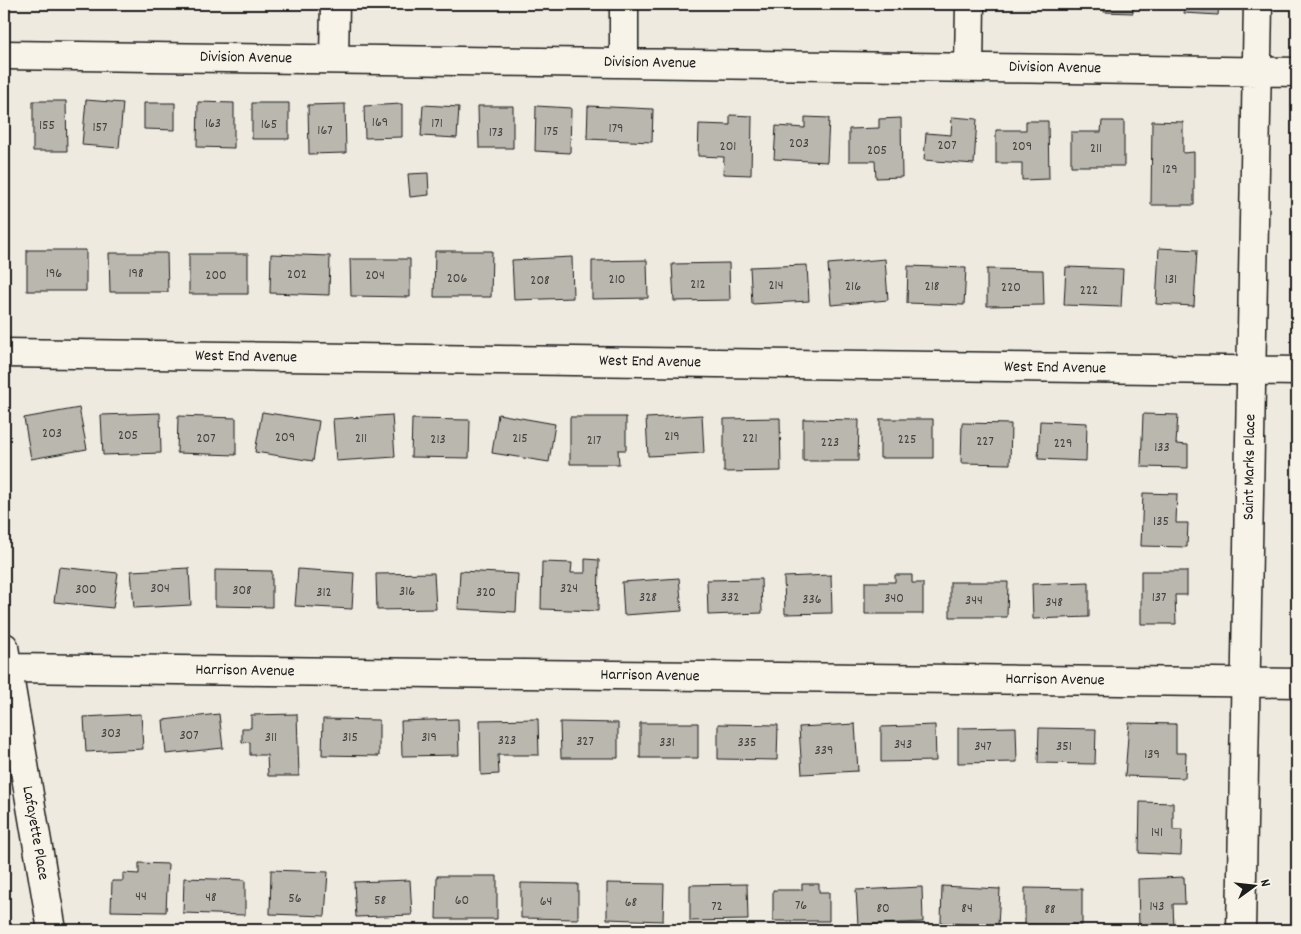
<svg xmlns="http://www.w3.org/2000/svg" width="1301" height="934" viewBox="0 0 1301 934" font-family="Dekko,sans-serif">
	<style>
		.building { fill: #bab7af; stroke: #1c1c1c }
		.lines { fill: none; stroke-linecap: round; stroke-linejoin: round }
		.minor-casing { stroke: #1c1c1c; stroke-width: 31 }
		.minor { stroke: #f7f3e8; stroke-width: 28 }
		.labels { text-anchor: middle; dominant-baseline: central; stroke-width: 4; stroke-linejoin: round; paint-order: stroke }
		.number-label { font-size: 14px; fill: #444341 }
		.street-label { font-size: 16px; fill: #1c1c1c; stroke: #f7f3e8 }
	</style>
	<rect width="100%" height="100%" fill="#eeeae0"/>
	<filter id="ink" filterUnits="userSpaceOnUse"><feTurbulence type="fractalNoise" baseFrequency=".02" numOctaves="2"/><feDisplacementMap in="SourceGraphic" scale="10" xChannelSelector="R" yChannelSelector="G"/><feConvolveMatrix kernelMatrix="1 2 1 2 8 2 1 2 1" color-interpolation-filters="sRGB"/></filter>
	<g filter="url(#ink)">
		<path class="building" d="M776,4H812V9L776,7Z
			M833,4H868V8H833Z
			M895,4H931V8H895Z
			M1014,4H1056L1055,8L1014,5Z
			M1104,4H1133V13L1104,12Z
			M1184,4H1219L1218,15L1184,13Z
			M4,99H5V154H4Z
			M86,100L123,103L119,148L82,145Z
			M33,101H66L67,151H33Z
			M198,102L234,103V148L197,147Z
			M144,103H175V130L144,129Z
			M252,103H289V139H252Z
			M345,104L346,153L309,154L308,105Z
			M402,104V137L365,138L364,106Z
			M423,105L459,107L457,138L421,136Z
			M478,106H513V148H479Z
			M536,106L571,108L570,153L535,151Z
			M588,106L653,109L652,142L587,139Z
			M730,115L752,116L751,175L723,174L724,157L698,156L699,124L730,125Z
			M805,117L829,118L827,162L774,159L776,126L805,128Z
			M952,117L977,119L974,164L924,160L926,133L951,135Z
			M901,118L902,177L876,178L875,161H849V129L879,128V119Z
			M1026,121H1048L1049,179L1022,180V163H996V130H1026Z
			M1102,121H1124V166H1071V132H1101Z
			M1152,121L1183,122V153L1194,152V205H1151Z
			M428,173L429,195L410,197L408,174Z
			M1159,248L1197,250L1194,306L1156,304Z
			M27,250H86V291H27Z
			M435,251H492L491,297H434Z
			M109,253H167L168,292H110Z
			M189,254H248V294H189Z
			M271,254L330,256L329,295L270,293Z
			M572,257L573,298L514,300L512,260Z
			M350,259H410V297L351,296Z
			M885,259L888,300L831,305L828,264Z
			M647,260L648,298L592,299V261Z
			M729,263L730,300L674,301L672,264Z
			M807,265L809,301L752,304L750,267Z
			M908,266L966,268L964,305L907,303Z
			M1066,267L1123,269L1121,307L1064,305Z
			M987,269L1043,270L1044,305L987,306Z
			M79,408L87,449L31,459L24,418Z
			M262,412L319,421L313,461L255,452Z
			M160,413L161,453L103,455L101,415Z
			M498,414L555,424L549,462L492,453Z
			M1143,414L1178,415L1176,444L1188,445V468L1141,467Z
			M392,415L395,457L336,461L333,419Z
			M702,415L704,453L648,456L646,418Z
			M178,416L236,418V455L177,453Z
			M570,417H626V450H618L619,464H570Z
			M780,418L781,471L724,472V419Z
			M412,419L470,420L469,458L411,457Z
			M803,419L859,420L858,461H803Z
			M880,419H933V458H880Z
			M1040,421L1087,423L1086,461L1038,459Z
			M962,423L1011,424L1010,464L961,463Z
			M1143,493L1177,494L1176,523H1188L1187,547L1141,546Z
			M585,559L599,560L598,611L541,609L542,562L572,563L571,573H585Z
			M59,567L118,573L113,608L54,602Z
			M189,568L191,605L134,608L131,571Z
			M298,569L354,573L352,609L295,606Z
			M215,570L272,571V607L215,606Z
			M460,571L518,574L516,612L458,609Z
			M1141,571H1187V595H1175L1176,624H1141Z
			M434,573L436,609L377,610L376,574Z
			M831,575L832,613L785,614L784,577Z
			M895,575H912V583H923V614H865V582H895Z
			M679,578L682,611L624,615L622,582Z
			M761,579L762,613L708,615L707,580Z
			M950,582H1008L1007,617H950Z
			M1089,582V617L1033,619L1032,584Z
			M141,714L143,749L86,752L84,717Z
			M219,714L223,748L166,754L163,720Z
			M297,714L299,776H268L267,755H250V742L242,743V728H251V715Z
			M323,719L379,720V756L322,755Z
			M458,719L459,755L402,756L401,721Z
			M538,719L539,755H498L499,774L481,775L480,720Z
			M560,722L618,723V758H561Z
			M640,723H698V758H640Z
			M1129,723L1176,724V753H1186L1185,778L1125,776Z
			M718,724L778,725L777,760L718,759Z
			M855,724L858,771L802,774L799,727Z
			M935,725L936,761L881,762V727Z
			M1016,727L1017,762L958,763V728Z
			M1039,728L1096,729L1095,764L1038,763Z
			M1140,802L1173,803V830H1182L1181,855L1139,853Z
			M139,863L168,864L166,912L111,911L112,881H123V873L139,874Z
			M271,870L328,872L325,916L270,914Z
			M437,876H497V919H436Z
			M1184,877L1185,904H1173L1174,930H1139L1138,879Z
			M184,878L245,880V915L183,913Z
			M1294,879H1297V928H1292Z
			M410,880L412,915L356,917L354,882Z
			M521,883L578,884V919L521,918Z
			M607,883L664,884L663,921L607,919Z
			M747,884L748,920L690,921V885Z
			M802,884H819V892H829V921H773V890H802Z
			M942,886L1000,889L998,926L941,923Z
			M922,887L923,922L858,925L856,890Z
			M1025,888L1082,889V925L1025,924Z"/>
		<g class="lines">
			<g class="minor-casing">
				<path id="minor" d="M4,55L1297,72
					M334,59L335,4
					M624,63V4
					M969,67L970,4
					M4,353L1297,371
					M4,647L52,930
					M4,669L7,668L1297,683
					M1241,930L1258,4"/>
			</g>
			<use href="#minor" class="minor"/>
		</g>
	</g>
	<g class="labels">
		<g class="number-label">
			<text x="380" y="123">169</text>
			<text x="213" y="124">163</text>
			<text x="437" y="124">171</text>
			<text x="269" y="125">165</text>
			<text x="47" y="126">155</text>
			<text x="100" y="128">157</text>
			<text x="616" y="129">179</text>
			<text x="325" y="131">167</text>
			<text x="551" y="132">175</text>
			<text x="496" y="133">173</text>
			<text x="799" y="144">203</text>
			<text x="947" y="146">207</text>
			<text x="728" y="147">201</text>
			<text x="1022" y="147">209</text>
			<text x="1096" y="149">211</text>
			<text x="877" y="151">205</text>
			<text x="1170" y="170">129</text>
			<text x="54" y="274">196</text>
			<text x="136" y="274">198</text>
			<text x="297" y="275">202</text>
			<text x="216" y="276">200</text>
			<text x="375" y="276">204</text>
			<text x="457" y="279">206</text>
			<text x="617" y="280">210</text>
			<text x="1171" y="280">131</text>
			<text x="540" y="281">208</text>
			<text x="698" y="285">212</text>
			<text x="776" y="286">214</text>
			<text x="853" y="287">216</text>
			<text x="932" y="287">218</text>
			<text x="1011" y="288">220</text>
			<text x="1089" y="291">222</text>
			<text x="52" y="434">203</text>
			<text x="128" y="436">205</text>
			<text x="672" y="437">219</text>
			<text x="285" y="438">209</text>
			<text x="206" y="439">207</text>
			<text x="361" y="439">211</text>
			<text x="520" y="439">215</text>
			<text x="750" y="439">221</text>
			<text x="438" y="440">213</text>
			<text x="907" y="440">225</text>
			<text x="594" y="441">217</text>
			<text x="985" y="442">227</text>
			<text x="830" y="443">223</text>
			<text x="1063" y="444">229</text>
			<text x="1162" y="448">133</text>
			<text x="1161" y="522">135</text>
			<text x="160" y="589">304</text>
			<text x="569" y="589">324</text>
			<text x="86" y="590">300</text>
			<text x="242" y="591">308</text>
			<text x="407" y="592">316</text>
			<text x="324" y="593">312</text>
			<text x="486" y="593">320</text>
			<text x="648" y="598">328</text>
			<text x="730" y="598">332</text>
			<text x="1159" y="598">137</text>
			<text x="894" y="599">340</text>
			<text x="812" y="600">336</text>
			<text x="974" y="601">344</text>
			<text x="1054" y="603">348</text>
			<text x="111" y="734">303</text>
			<text x="189" y="736">307</text>
			<text x="271" y="738">311</text>
			<text x="350" y="738">315</text>
			<text x="429" y="738">319</text>
			<text x="507" y="741">323</text>
			<text x="585" y="742">327</text>
			<text x="667" y="743">331</text>
			<text x="747" y="743">335</text>
			<text x="903" y="745">343</text>
			<text x="983" y="747">347</text>
			<text x="1064" y="747">351</text>
			<text x="824" y="751">339</text>
			<text x="1152" y="755">139</text>
			<text x="1157" y="833">141</text>
			<text x="141" y="897">44</text>
			<text x="211" y="898">48</text>
			<text x="295" y="899">56</text>
			<text x="380" y="901">58</text>
			<text x="462" y="901">60</text>
			<text x="546" y="902">64</text>
			<text x="631" y="903">68</text>
			<text x="801" y="906">76</text>
			<text x="717" y="907">72</text>
			<text x="1157" y="907">143</text>
			<text x="883" y="909">80</text>
			<text x="967" y="909">84</text>
			<text x="1050" y="910">88</text>
		</g>
		<g class="street-label">
			<text transform="translate(246 58) rotate(1)">Division Avenue</text>
			<text transform="translate(650 63) rotate(1)">Division Avenue</text>
			<text transform="translate(1055 68) rotate(1)">Division Avenue</text>
			<text transform="translate(246 357) rotate(1)">West End Avenue</text>
			<text transform="translate(650 362) rotate(1)">West End Avenue</text>
			<text transform="translate(1055 368) rotate(1)">West End Avenue</text>
			<text transform="translate(1250 467) rotate(-89)">Saint Marks Place</text>
			<text transform="translate(245 671) rotate(1)">Harrison Avenue</text>
			<text transform="translate(650 676) rotate(1)">Harrison Avenue</text>
			<text transform="translate(1055 680) rotate(1)">Harrison Avenue</text>
			<text transform="translate(35 833) rotate(80)">Lafayette Place</text>
		</g>
	</g>
	<rect width="1301" height="934" fill="none" stroke="#f7f3e8" stroke-width="20"/>
	<rect x="10" y="10" width="1281" height="914" fill="none" stroke="#1c1c1c" stroke-width="2" filter="url(#ink)"/>
	<g transform="translate(1254 886) rotate(75)" stroke="#f7f3e8" stroke-width="4" paint-order="stroke">
	<path d="M0-4L9 19L0 12L-9 19Z" fill="#1c1c1c"/>
	<text y="-8" font-size="14" font-weight="bold" text-anchor="middle" fill="#1c1c1c">N</text>
	</g>
</svg>
